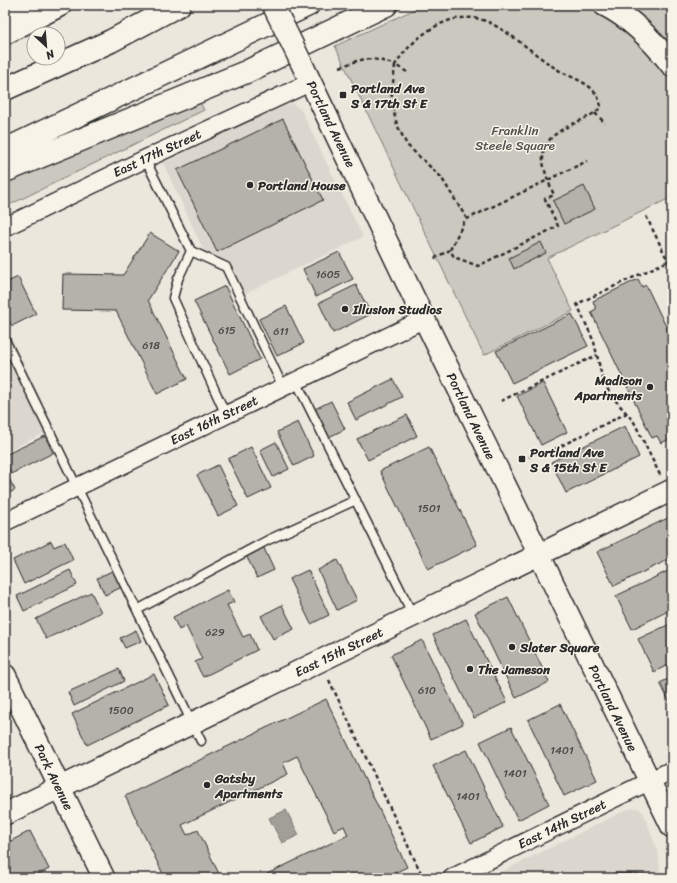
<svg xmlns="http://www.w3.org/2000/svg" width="677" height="883" viewBox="0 0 677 883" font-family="Sriracha,sans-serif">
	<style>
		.built { fill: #dbd7ce }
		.green { fill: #cbc8bf; stroke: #7b7a75 }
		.water { fill: #a29f98; stroke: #72716c }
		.building { fill: #b5b2ab; stroke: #2b2b2b }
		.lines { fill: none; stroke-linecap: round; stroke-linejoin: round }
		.service-casing { stroke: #2b2b2b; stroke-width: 11 }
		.minor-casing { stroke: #2b2b2b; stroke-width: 20 }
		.tertiary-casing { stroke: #2b2b2b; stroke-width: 24 }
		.motorway-casing { stroke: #2b2b2b; stroke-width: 25 }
		.path { stroke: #2b2b2b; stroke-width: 2.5; stroke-dasharray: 4 3; stroke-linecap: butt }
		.service { stroke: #f7f3e8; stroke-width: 8 }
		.minor { stroke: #f7f3e8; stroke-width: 17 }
		.tertiary { stroke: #f7f3e8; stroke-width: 21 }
		.motorway { stroke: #f7f3e8; stroke-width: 22 }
		.tertiary-bridge-casing { stroke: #2b2b2b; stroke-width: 24; stroke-linecap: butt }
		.tertiary-bridge { stroke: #f7f3e8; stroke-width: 21 }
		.poi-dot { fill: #2b2b2b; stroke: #f7f3e8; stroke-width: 1.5 }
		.labels { text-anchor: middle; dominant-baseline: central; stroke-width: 3; stroke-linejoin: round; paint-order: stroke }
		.number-label { font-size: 11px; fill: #4e4d4b }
		.poi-label { font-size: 13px; font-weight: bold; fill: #2b2b2b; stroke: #f7f3e8; text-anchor: start }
		.street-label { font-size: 13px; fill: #2b2b2b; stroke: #f7f3e8 }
		.park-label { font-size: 13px; fill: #535250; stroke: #f7f3e8 }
	</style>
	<rect width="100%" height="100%" fill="#ebe7dd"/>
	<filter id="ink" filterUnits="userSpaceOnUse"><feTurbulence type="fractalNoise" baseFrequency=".025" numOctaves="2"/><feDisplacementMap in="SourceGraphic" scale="8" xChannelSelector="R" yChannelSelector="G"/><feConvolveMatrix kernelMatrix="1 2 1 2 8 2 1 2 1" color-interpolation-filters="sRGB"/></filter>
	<g filter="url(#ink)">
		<path class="built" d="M293,104L301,110L363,237L244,294L228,262L205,253L163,163L282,105Z
			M5,325L55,428L5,452Z
			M638,808L643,812L658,852L661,878H489L628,809Z"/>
		<path class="green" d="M424,5H588L616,20L672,76V197L547,258L573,311L484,355L335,46Z
			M621,5H672V50Z
			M200,102L204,110L5,207V184L54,160Z"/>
		<path class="water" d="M286,810L299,835L282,843L269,818Z"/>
		<path class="building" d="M283,119L323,200L217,252L177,170Z
			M584,186L595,209L564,224L553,201Z
			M150,233L179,251L148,300L187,379L157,394L116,311L62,310L63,274L123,275Z
			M541,242L546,253L514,269L509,258Z
			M339,252L353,279L316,297L303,269Z
			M18,277L36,314L12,326L5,312V283Z
			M638,279L642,287L646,285L672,339V438L661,443L657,436L652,438L591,312L596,309L593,301Z
			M356,285L371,314L333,333L319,303Z
			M225,286L260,359L230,374L194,301Z
			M286,306L304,343L277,356L259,319Z
			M572,314L588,346L512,383L496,351Z
			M393,379L402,397L356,420L347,402Z
			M543,383L567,432L541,445L517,396Z
			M331,401L345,429L327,438L313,410Z
			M407,415L417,436L368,460L357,439Z
			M298,422L314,456L294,466L277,432Z
			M625,426L639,457L566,493L551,462Z
			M45,436L53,453L11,474L5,461V455Z
			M276,442L289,469L273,477L260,450Z
			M251,447L271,488L248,499L228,459Z
			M429,447L477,545L428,569L380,471Z
			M218,465L238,506L218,516L197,475Z
			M5,471L15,490L5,495Z
			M672,516V558L614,586L597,552Z
			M51,541L54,547L65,542L73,560L24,584L13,560Z
			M263,546L274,570L257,578L246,555Z
			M337,560L357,600L337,610L318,570Z
			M672,569V609L632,629L616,596Z
			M70,570L77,585L24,611L17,596Z
			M114,570L122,587L105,595L97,578Z
			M308,570L329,615L311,624L289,579Z
			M228,590L234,602L227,605L243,637L250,634L257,650L203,677L195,662L202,659L186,626L179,630L173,617Z
			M91,592L101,612L46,639L36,619Z
			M508,597L549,682L516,698L475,613Z
			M282,605L294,629L273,639L261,616Z
			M466,619L507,702L474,718L433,635Z
			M672,623V663L654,672L638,639Z
			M136,630L141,641L125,648L120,638Z
			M422,640L463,724L431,739L391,655Z
			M119,669L124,681L74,706L68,692Z
			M154,674L169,705L87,745L72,714Z
			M672,677V707L660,683Z
			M326,699L407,867L384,878H269L267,874L348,835L344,826L334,831L297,756L283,763L288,774L182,825L187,835L198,830L221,878H165L125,796Z
			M560,704L597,780L564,796L528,720Z
			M511,727L549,804L518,820L480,742Z
			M466,750L503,827L471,843L433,766Z
			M30,831L49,869L31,878H6L5,844Z
			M614,873L654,875L653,878H613Z"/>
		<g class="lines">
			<g class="service-casing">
				<path id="service" d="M145,159L191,251L226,267L283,387
					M191,251L178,279L173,298L226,415
					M5,340L201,741
					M296,381L413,615
					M137,610L268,540L356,500"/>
			</g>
			<g class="minor-casing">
				<path id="minor" d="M5,227L145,159L311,82
					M5,522L424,319
					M452,878L672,770"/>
			</g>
			<g class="tertiary-casing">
				<path id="tertiary" d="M301,62L415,300L672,827
					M5,675L104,878
					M5,814L672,490"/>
			</g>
			<g class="motorway-casing">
				<path id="motorway" d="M605,5C631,18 654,42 672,65
					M5,16L25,5
					M5,33L60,5
					M5,89L111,41L179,5
					M5,150L308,5
					M5,171L246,72L386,5"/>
			</g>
			<path class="path" d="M340,67C364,58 370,56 395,65C414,35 455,4 492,24C515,36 534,54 555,68C573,80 597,82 601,107C594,115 585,118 575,123C535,141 538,158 554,195L545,199L558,226L478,266L454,257L450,250L433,259
				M407,72L395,65L391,101L397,125L407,145L441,177L467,219
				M595,113L605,123
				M646,216L672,269
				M450,250L465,220L587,161
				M501,401L597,355
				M529,457L536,453H547L627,413
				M660,475L634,422L610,394L602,377L594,342L577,304L668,261
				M329,680L421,873"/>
			<use href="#service" class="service"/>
			<use href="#minor" class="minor"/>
			<use href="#tertiary" class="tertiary"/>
			<use href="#motorway" class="motorway"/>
			<g class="tertiary-bridge-casing">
				<path id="tertiary-bridge" d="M273,5L301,62"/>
			</g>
			<use href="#tertiary-bridge" class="tertiary-bridge"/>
		</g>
	</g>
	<g class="poi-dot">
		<rect x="339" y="91" width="8" height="8" rx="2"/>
		<circle cx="250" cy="185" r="4"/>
		<circle cx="345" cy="309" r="4"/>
		<circle cx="650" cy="387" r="4"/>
		<rect x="518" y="455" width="8" height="8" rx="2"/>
		<circle cx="512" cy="647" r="4"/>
		<circle cx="470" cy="669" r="4"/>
		<circle cx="207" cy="785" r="4"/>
	</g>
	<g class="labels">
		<g class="number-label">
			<text x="328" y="274">1605</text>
			<text x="227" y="330">615</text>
			<text x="281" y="331">611</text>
			<text x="151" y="345">618</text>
			<text x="429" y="508">1501</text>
			<text x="215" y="632">629</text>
			<text x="427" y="690">610</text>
			<text x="121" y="710">1500</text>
			<text x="562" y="750">1401</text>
			<text x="515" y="773">1401</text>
			<text x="468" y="796">1401</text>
		</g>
		<g class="poi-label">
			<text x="351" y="88">Portland Ave<tspan x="351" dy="15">S &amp; 17th St E</tspan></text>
			<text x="258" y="185">Portland House</text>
			<text x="353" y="309">Illusion Studios</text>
			<text x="642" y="380" text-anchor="end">Madison<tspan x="642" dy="15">Apartments</tspan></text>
			<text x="530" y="452">Portland Ave<tspan x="530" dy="15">S &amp; 15th St E</tspan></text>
			<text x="520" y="647">Slater Square</text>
			<text x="478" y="669">The Jameson</text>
			<text x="215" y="778">Gatsby<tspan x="215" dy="15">Apartments</tspan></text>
		</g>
		<g class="street-label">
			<text transform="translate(331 124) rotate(64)">Portland Avenue</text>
			<text transform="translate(157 153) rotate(-25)">East 17th Street</text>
			<text transform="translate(471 416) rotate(64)">Portland Avenue</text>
			<text transform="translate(214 420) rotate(-26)">East 16th Street</text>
			<text transform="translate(339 652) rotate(-26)">East 15th Street</text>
			<text transform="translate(613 708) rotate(64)">Portland Avenue</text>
			<text transform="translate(54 777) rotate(64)">Park Avenue</text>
			<text transform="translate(562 824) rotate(-26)">East 14th Street</text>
		</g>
		<g class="park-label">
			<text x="515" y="130">Franklin<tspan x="515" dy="15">Steele Square</tspan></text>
		</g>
	</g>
	<rect width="677" height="883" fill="none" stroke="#f7f3e8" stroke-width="20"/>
	<rect x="10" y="10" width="657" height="863" fill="none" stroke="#2b2b2b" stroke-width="1.5" filter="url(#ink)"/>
	<g transform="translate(46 46) rotate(154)"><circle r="19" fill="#f7f3e8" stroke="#a5a39c"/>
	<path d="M0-3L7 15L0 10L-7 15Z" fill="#2b2b2b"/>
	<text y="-6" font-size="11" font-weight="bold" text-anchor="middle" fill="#2b2b2b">N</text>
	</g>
</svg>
